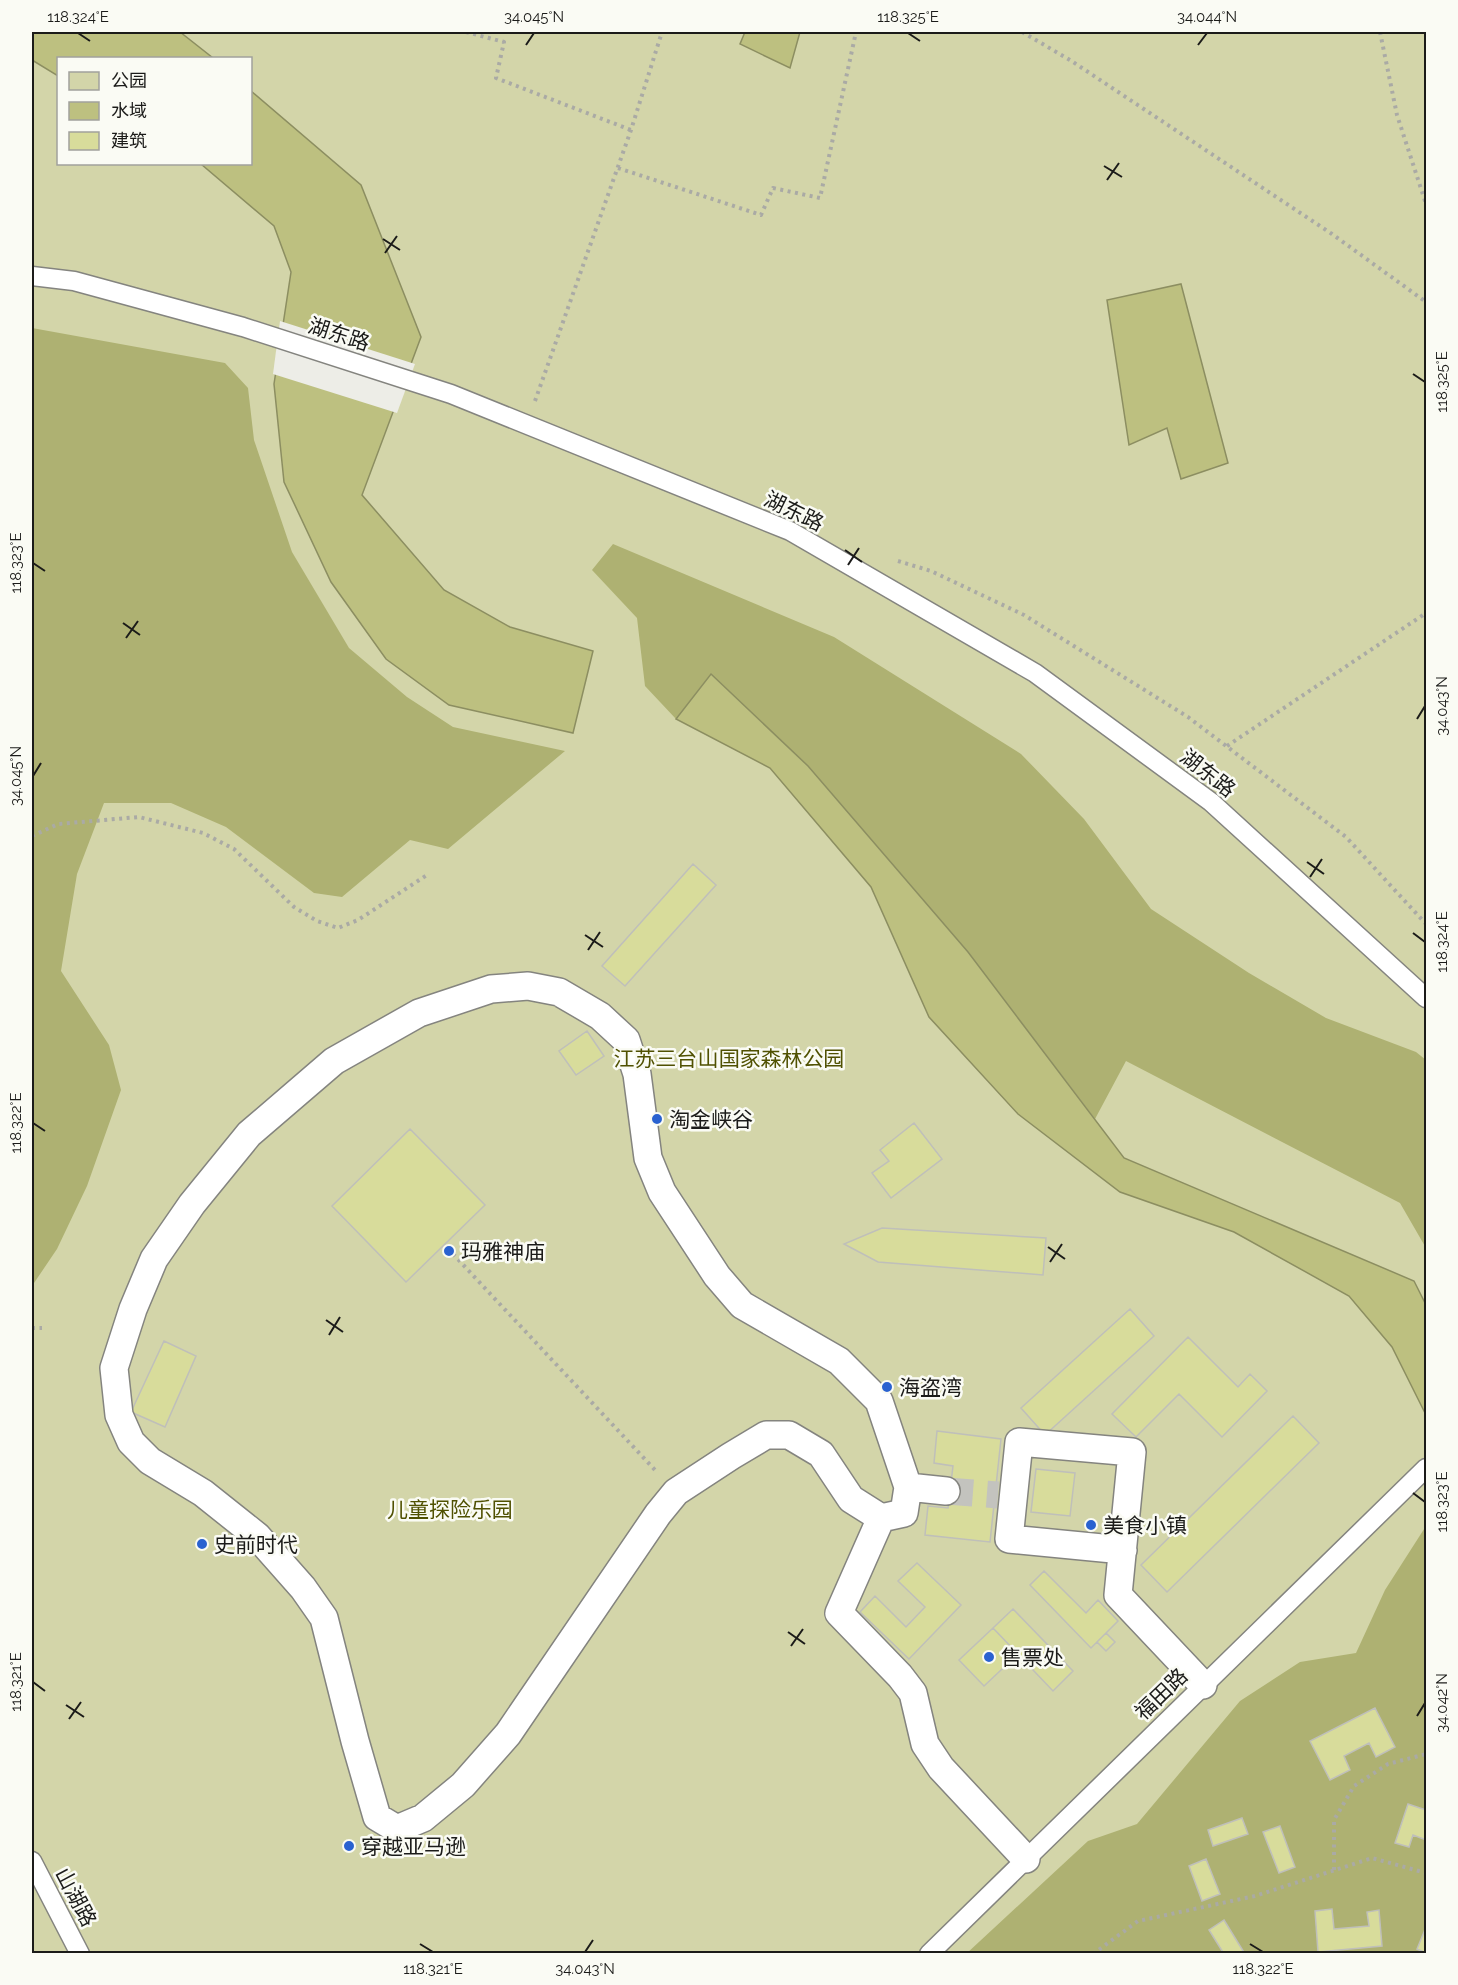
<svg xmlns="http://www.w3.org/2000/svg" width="1458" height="1985" viewBox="0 0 1458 1985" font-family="Raleway,'Noto Sans SC',sans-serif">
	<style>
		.green { fill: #d3d5a9; fill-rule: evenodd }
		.forest { fill: #aeb172 }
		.water { fill: #bdc080; stroke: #8c8e61; stroke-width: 1.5 }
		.pier { fill: #edede7 }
		.building { fill: #d8dc9b; stroke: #bfbfba; stroke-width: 1.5 }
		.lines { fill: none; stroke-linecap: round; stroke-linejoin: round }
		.pedestrian-tunnel { stroke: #c3c3be; stroke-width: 27; stroke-dasharray: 27 14; stroke-linecap: butt }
		.service-casing { stroke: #84847f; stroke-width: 21 }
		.pedestrian-casing { stroke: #84847f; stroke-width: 30 }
		.path { stroke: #aaaaa5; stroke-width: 4; stroke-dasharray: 3 4.5; stroke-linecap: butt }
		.service { stroke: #fff; stroke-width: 18 }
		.pedestrian { stroke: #fff; stroke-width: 27 }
		.ticks { fill: none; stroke: #1b1b19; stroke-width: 2 }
		.poi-dot { fill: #2a62d0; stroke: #fafbf4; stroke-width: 2 }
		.labels { text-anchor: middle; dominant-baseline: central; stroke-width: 5; stroke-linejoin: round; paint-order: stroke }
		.street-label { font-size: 21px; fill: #1b1b19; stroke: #fafbf4 }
		.park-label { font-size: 21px; fill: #505102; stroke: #fafbf4 }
		.poi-label { font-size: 21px; fill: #1b1b19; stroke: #fafbf4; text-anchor: start }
		.neatline { fill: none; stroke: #1b1b19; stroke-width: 2 }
		.ticks-label { font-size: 15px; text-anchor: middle; fill: #1b1b19 }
	</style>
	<rect width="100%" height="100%" fill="#edede7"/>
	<path class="green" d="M32,32H1426V1953L32,1954ZM58,58H250V164H58Z"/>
	<path class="forest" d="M32,328L225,363L248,388L254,440L292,552L349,648L407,697L453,727L565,751L448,849L410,840L342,897L314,893L226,827L171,803H104L77,874L61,971L109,1045L121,1090L87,1186L57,1249L32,1286Z
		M613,544L834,637L1021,754L1084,819L1151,909L1249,973L1326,1018L1416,1052L1426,1060V1248L1400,1203L1126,1061L1095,1119L968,952L808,766L711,674L676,719L645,686L637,618L592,570Z
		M1426,1526V1953L966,1954L1088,1841L1137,1824L1240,1701L1300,1662L1356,1653L1385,1590Z"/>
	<path class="water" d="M32,32H180L213,58H58V76L32,60Z
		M745,32H800L790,68L740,44Z
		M251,91L361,185L421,337L362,495L444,590L510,627L593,651L573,733L449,705L386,659L331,582L284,482L274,384L291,272L274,226L201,164H250Z
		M1181,284L1228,463L1181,479L1167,428L1129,445L1107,300Z
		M711,674L808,766L968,952L1124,1158L1414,1281L1426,1305V1415L1392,1347L1349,1296L1234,1232L1120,1192L1018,1114L929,1017L871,887L770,768L676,719Z"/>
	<path class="pier" d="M280,321L415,364L397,413L273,374Z"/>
	<path class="building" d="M693,864L716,885L625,986L602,966Z
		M587,1031L604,1056L576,1075L559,1051Z
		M914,1123L942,1159L891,1198L872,1173L889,1161L880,1150Z
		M410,1129L485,1205L406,1282L332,1206Z
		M882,1228L1046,1238L1043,1275L878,1262L844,1244Z
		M1130,1309L1154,1336L1045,1435L1021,1408Z
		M1188,1337L1238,1387L1250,1374L1267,1391L1222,1437L1179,1394L1136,1437L1112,1414Z
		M164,1341L196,1356L165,1427L131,1412Z
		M1293,1416L1319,1443L1167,1592L1141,1565Z
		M937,1431L1001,1439L990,1542L925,1535L928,1506L948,1508L953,1466L934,1463Z
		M1036,1469L1075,1473L1070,1516L1031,1512Z
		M917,1563L961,1605L909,1659L860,1612L875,1596L906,1627L925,1607L898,1581Z
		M1044,1571L1086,1613L1098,1600L1118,1621L1091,1648L1030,1585Z
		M1013,1609L1073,1671L1053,1691L993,1628Z
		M993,1628L1018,1654L984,1686L959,1660Z
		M1106,1633L1115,1642L1106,1651L1097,1642Z
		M1375,1708L1395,1747L1376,1757L1369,1743L1344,1756L1350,1770L1330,1780L1310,1741Z
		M1408,1804L1426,1810V1840L1413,1835L1409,1847L1395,1843Z
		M1242,1818L1248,1834L1213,1846L1208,1830Z
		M1280,1826L1295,1867L1279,1873L1263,1832Z
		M1206,1859L1220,1894L1202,1901L1189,1866Z
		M1332,1909L1334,1929L1369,1926L1367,1912L1379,1910L1382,1946L1318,1952L1315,1911Z
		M1224,1920L1245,1954H1224L1209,1930Z
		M1426,1927V1953L1417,1949Z"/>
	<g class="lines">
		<path class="pedestrian-tunnel" d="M946,1491L998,1495"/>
		<g class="service-casing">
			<path id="service" d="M32,276L74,281L243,327L451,394L790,531L1035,673L1211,802L1426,998
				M32,1861L80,1954
				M929,1954L1426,1468"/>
		</g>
		<g class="pedestrian-casing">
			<path id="pedestrian" d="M908,1487L879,1401L839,1361L742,1305L717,1276L662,1192L648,1158L637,1074L626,1040L600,1016L559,992L528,986L491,989L419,1013L334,1061L249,1134L192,1204L154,1259L133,1309L114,1368L119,1415L131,1442L150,1461L203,1493L257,1536L303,1588L324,1618L355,1741L377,1817L397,1829L423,1818L463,1785L508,1734L658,1514L676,1492L731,1456L766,1435H789L821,1454L851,1499L881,1518L904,1513L908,1487L946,1491
				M881,1518L839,1613L900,1676L913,1693L925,1744L941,1768L1026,1859
				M1123,1550L1009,1539L1019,1442L1132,1452L1118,1595L1203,1685"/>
		</g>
		<path class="path" d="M466,32L504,42L496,78L631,130
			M1022,32L1070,60L1332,234L1426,302
			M1380,32L1397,115L1426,204
			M618,168L761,215L773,188L820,198L856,32
			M535,401L631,130L662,32
			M898,561L931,571L1024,615L1188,717L1346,837L1426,924
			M1227,746L1426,613
			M32,836L58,824L139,817L203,833L234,849L294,907L317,921L338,928L358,920L427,875
			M453,1254L655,1470
			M32,1328H42
			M1334,1870V1820L1354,1786L1388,1764L1426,1754
			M1093,1954L1138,1921L1255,1896L1372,1858L1426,1873"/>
		<use href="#service" class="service"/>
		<use href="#pedestrian" class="pedestrian"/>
	</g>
	<path class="ticks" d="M78,33L90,41M908,33L920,41M526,45L534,33M1198,45L1207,33M1104,166L1122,177M1107,180L1119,163M383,239L400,250M385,253L397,236M1413,374L1425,382M845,550L862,562M33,563L45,571M848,565L859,548M123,623L140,635M126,638L138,621M1417,719L1425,706M33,776L41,763M1307,862L1324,874M1310,877L1322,859M1413,933L1425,942M585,935L603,947M588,950L600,932M33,1123L45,1131M1048,1247L1065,1259M1050,1262L1062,1244M326,1320L343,1332M329,1335L340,1317M1413,1493L1425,1502M788,1632L805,1644M791,1646L803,1629M33,1682L45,1691M66,1705L84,1717M1417,1716L1425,1703M69,1719L81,1702M420,1944L433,1952M1250,1944L1263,1952M585,1952L593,1940"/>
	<g class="poi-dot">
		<circle cx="657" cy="1119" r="6"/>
		<circle cx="449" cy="1251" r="6"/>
		<circle cx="887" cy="1387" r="6"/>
		<circle cx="1091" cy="1525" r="6"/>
		<circle cx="202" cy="1544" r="6"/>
		<circle cx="989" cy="1657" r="6"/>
		<circle cx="349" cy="1846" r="6"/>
	</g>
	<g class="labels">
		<g class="street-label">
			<text transform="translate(339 334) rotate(18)">湖东路</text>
			<text transform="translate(794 511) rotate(26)">湖东路</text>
			<text transform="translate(1208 773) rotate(38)">湖东路</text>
			<text transform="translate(1161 1694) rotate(-44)">福田路</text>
			<text transform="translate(76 1897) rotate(62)">山湖路</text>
		</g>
		<g class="park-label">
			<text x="729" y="1058">江苏三台山国家森林公园</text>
			<text x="450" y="1509">儿童探险乐园</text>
		</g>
		<g class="poi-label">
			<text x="669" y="1119">淘金峡谷</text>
			<text x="461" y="1251">玛雅神庙</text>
			<text x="899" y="1387">海盗湾</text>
			<text x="1103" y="1525">美食小镇</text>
			<text x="214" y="1544">史前时代</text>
			<text x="1001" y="1657">售票处</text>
			<text x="361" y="1846">穿越亚马逊</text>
		</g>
	</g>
	<rect width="1458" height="1985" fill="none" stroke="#fafbf4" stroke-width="66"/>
	<rect x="57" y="57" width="195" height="108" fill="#fafbf4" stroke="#a1a19c" stroke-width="1.5"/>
	<rect x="69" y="72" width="30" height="18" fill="#d3d5a9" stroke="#a1a19c" stroke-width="1.5"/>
	<text x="111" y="87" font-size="18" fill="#1b1b19">公园</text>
	<rect x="69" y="102" width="30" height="18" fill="#bdc080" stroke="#a1a19c" stroke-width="1.5"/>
	<text x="111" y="117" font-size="18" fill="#1b1b19">水域</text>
	<rect x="69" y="132" width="30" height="18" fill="#d8dc9b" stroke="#a1a19c" stroke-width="1.5"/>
	<text x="111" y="147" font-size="18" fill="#1b1b19">建筑</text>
	<rect x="33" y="33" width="1392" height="1919" class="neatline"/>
	<g class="ticks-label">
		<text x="78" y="22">118.324°E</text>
		<text x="534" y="22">34.045°N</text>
		<text x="908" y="22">118.325°E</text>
		<text x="1207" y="22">34.044°N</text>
		<text transform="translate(1442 382) rotate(-90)" y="5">118.325°E</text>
		<text transform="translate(16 563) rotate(-90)" y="5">118.323°E</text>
		<text transform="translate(1442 706) rotate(-90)" y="5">34.043°N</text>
		<text transform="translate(16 776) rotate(-90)" y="5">34.045°N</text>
		<text transform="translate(1442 942) rotate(-90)" y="5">118.324°E</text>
		<text transform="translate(16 1123) rotate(-90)" y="5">118.322°E</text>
		<text transform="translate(1442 1502) rotate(-90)" y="5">118.323°E</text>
		<text transform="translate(16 1682) rotate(-90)" y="5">118.321°E</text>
		<text transform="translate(1442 1703) rotate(-90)" y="5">34.042°N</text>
		<text x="433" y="1974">118.321°E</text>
		<text x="585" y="1974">34.043°N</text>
		<text x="1263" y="1974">118.322°E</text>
	</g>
</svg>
